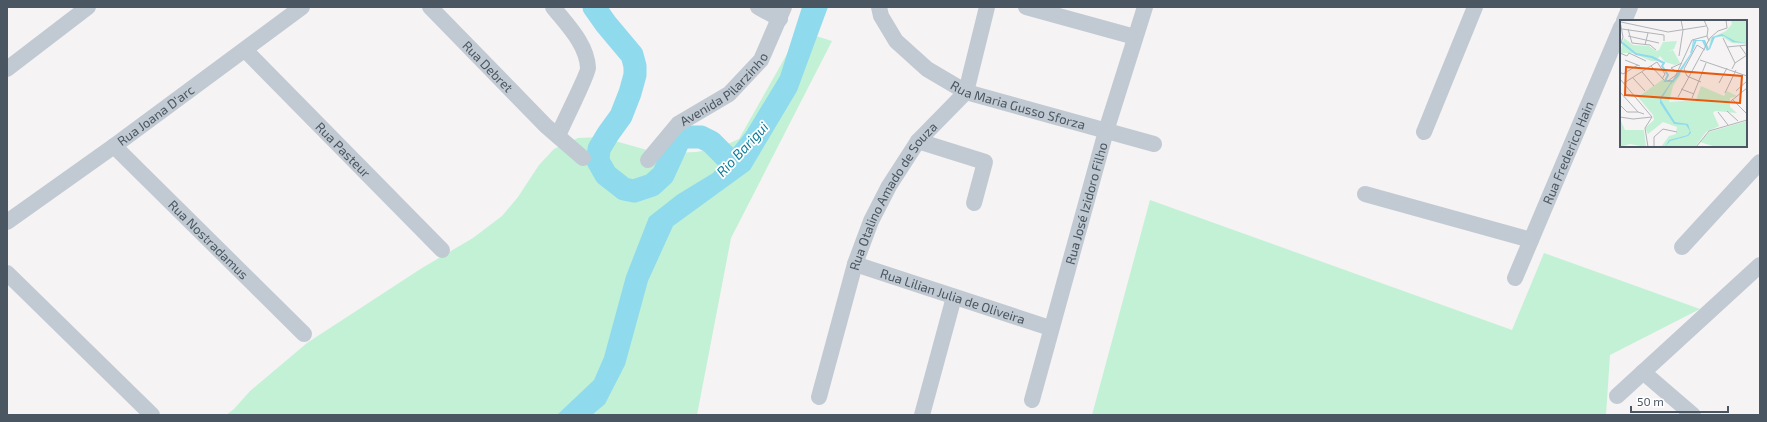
<svg xmlns="http://www.w3.org/2000/svg" width="1767" height="422" viewBox="0 0 1767 422" font-family="'Exo 2',sans-serif">
	<style>
		.green { fill: #c3f1d5 }
		.water { fill: #90daee }
		.lines { fill: none; stroke-linecap: round; stroke-linejoin: round }
		.river { stroke: #90daee; stroke-width: 23 }
		.minor { stroke: #c1cad2; stroke-width: 16 }
		.labels { text-anchor: middle; dominant-baseline: central; stroke-width: 3.5; stroke-linejoin: round; paint-order: stroke }
		.street-label { font-size: 13px; fill: #4a5661; stroke: #fff }
		.water-label { font-size: 14px; font-style: italic; fill: #0c7c9b; stroke: #fff }
		.inset-river { fill: none; stroke: #90daee; stroke-width: 2 }
		.inset-road { fill: none; stroke: #b1b4b9; stroke-width: 1 }
		.view { fill: #e8590c; fill-opacity: 0.15; stroke: #e8590c; stroke-width: 2 }
		.inset-edge { fill: none; stroke: #4a5661; stroke-width: 2 }
	</style>
	<rect width="100%" height="100%" fill="#f5f3f3"/>
	<path class="green" d="M800,31L832,41L731,238L697,415H226L234,409L250,391L307,343L422,268L473,238L502,216L518,197L539,165L554,149L578,138L601,137L647,150L673,153L696,152L719,148L739,139Z
		M1150,200L1512,330L1544,253L1700,309L1610,355L1606,415H1092Z"/>
	<path class="water" d="M802,7H828L797,91L750,170L673,226L648,281L625,365L605,404L592,415H557L594,380L604,357L626,276L649,217L677,195L713,173L746,132L780,76Z"/>
	<g class="lines">
		<path class="river" d="M594,7L606,24L632,55L635,66V75L630,93L621,116L608,134L599,149L598,161L606,175L624,189L634,191L652,185L663,175L679,140L685,137H701L711,142L731,162"/>
		<g class="minor">
			<path id="s1" d="M430,7L546,126L583,158"/>
			<path d="M553,7C567,25 587,44 588,68C588,75 562,125 558,136"/>
			<path d="M758,7L780,19"/>
			<path id="s2" d="M879,7L881,16L896,41L927,69L966,92L1154,144"/>
			<path d="M1026,7L1135,37"/>
			<path d="M1624,21L1630,7"/>
			<path id="s3" d="M245,50L442,250"/>
			<path d="M7,69L88,7"/>
			<path d="M1424,132L1475,7"/>
			<path d="M918,141L985,162L974,203"/>
			<path id="s4" d="M114,146L304,334"/>
			<path id="s5" d="M648,160L678,124L729,94L761,60L784,7"/>
			<path d="M1365,194L1531,240"/>
			<path id="s6" d="M7,222L114,146L302,7"/>
			<path d="M1682,247L1760,162"/>
			<path id="s7" d="M855,264L1050,328"/>
			<path d="M7,273L152,415"/>
			<path id="s8" d="M1515,278L1621,27"/>
			<path d="M1643,372L1693,415"/>
			<path d="M1617,396L1760,265"/>
			<path id="s9" d="M819,397L855,264L871,221L889,186L918,141L966,92L987,7"/>
			<path id="s10" d="M1032,400L1106,131L1145,7"/>
			<path d="M922,415L954,297"/>
		</g>
	</g>
	<g class="labels">
		<g class="street-label">
			<text stroke="none"><textPath href="#s1" startOffset="83">Rua Debret</textPath></text>
			<text stroke="none"><textPath href="#s5" startOffset="105">Avenida Pilarzinho</textPath></text>
			<text stroke="none"><textPath href="#s2" startOffset="179">Rua Maria Gusso Sforza</textPath></text>
			<text stroke="none"><textPath href="#s6" startOffset="183">Rua Joana D'arc</textPath></text>
			<text stroke="none"><textPath href="#s3" startOffset="140">Rua Pasteur</textPath></text>
			<text stroke="none"><textPath href="#s8" startOffset="136">Rua Frederico Hain</textPath></text>
			<text stroke="none"><textPath href="#s9" startOffset="216">Rua Otalino Amado de Souza</textPath></text>
			<text stroke="none"><textPath href="#s10" startOffset="204">Rua José Izidoro Filho</textPath></text>
			<text stroke="none"><textPath href="#s4" startOffset="133">Rua Nostradamus</textPath></text>
			<text stroke="none"><textPath href="#s7" startOffset="103">Rua Lilian Julia de Oliveira</textPath></text>
		</g>
		<g class="water-label">
			<text transform="translate(742 149) rotate(-47)">Rio Barigui</text>
		</g>
	</g>
	<g transform="translate(1620 20)">
		<rect width="127" height="127" fill="#f5f3f3"/>
		<path d="M111,0H127V24L112,23L101,16L93,19L90,29L88,30L91,18L106,11L112,4ZM4,18L13,25L29,26L36,31L39,30L43,22L57,21L54,29L46,32L53,30L60,43L55,45L45,42L40,36L36,41H31L13,33H0ZM59,53L61,54L53,66L49,82L76,80L81,66L104,76L107,71L117,76L110,78V87L117,93L95,91L93,93L99,106L86,112L75,127H41L49,116L56,114L57,107L43,102L28,114L25,108L34,100L33,95L18,77L42,60H54ZM0,99L5,110H24L26,127L10,124L0,127ZM127,101V127H96L80,122L89,112Z" fill="#c3f1d5"/>
		<path d="M102,14L115,21L127,23L113,22L104,16L95,17L90,29L87,31L82,21H74L72,33L58,57L50,65L41,80L55,102L68,104L71,113L68,116L50,121L45,127L49,120L68,115L70,111L66,105L54,104L40,83V78L71,33L73,20H85L89,29L92,17Z" fill="#90daee"/>
		<path class="inset-river" d="M0,21L16,34L32,37L44,43L42,46L48,55L45,61H54M71,33L76,20"/>
		<path class="inset-road" d="M84,0L88,9L87,16M1,2L48,12L86,6M2,9L44,15V21M8,9L12,23L30,25L36,30M8,16L39,23M103,18L115,43M25,25L28,13M0,26L3,17L0,1M120,26L127,36M107,27L127,25M0,33L7,36L9,33L26,41M59,36L63,10L61,0M5,40L20,46M80,40L127,56M31,46L44,60M112,49L115,43L127,35M0,52L3,54L18,45M22,52L34,66M57,52L51,48L62,43M13,58L25,71M0,59L32,97M48,61L56,55L72,20L87,16L89,21M81,62L67,56L64,49L77,25L85,30M4,63L37,42L45,54L42,59M99,63L107,48M61,69L74,74M116,71L127,61M0,72L18,92L24,94M105,73L116,50M58,77L90,18L98,11L107,8L106,0M72,78L86,43M112,79L127,94M111,81L127,68M0,85L7,92H18M107,91L118,101M98,92L108,105M0,97L13,99L32,97M28,127L25,108L32,97M34,127V117L43,109L57,112M76,127L89,111L127,100"/>
		<path class="view" d="M6,47L122,56L120,83L5,75Z"/>
		<rect width="127" height="127" class="inset-edge"/>
	</g>
	<rect width="1767" height="422" fill="none" stroke="#4a5661" stroke-width="16"/>
	<path d="M1631 406v6h97v-6" fill="none" stroke="#4a5661" stroke-width="2"/>
	<text x="1637" y="406" font-size="12" fill="#4a5661" stroke="#ffffff" stroke-width="3" paint-order="stroke">50 m</text>
</svg>
